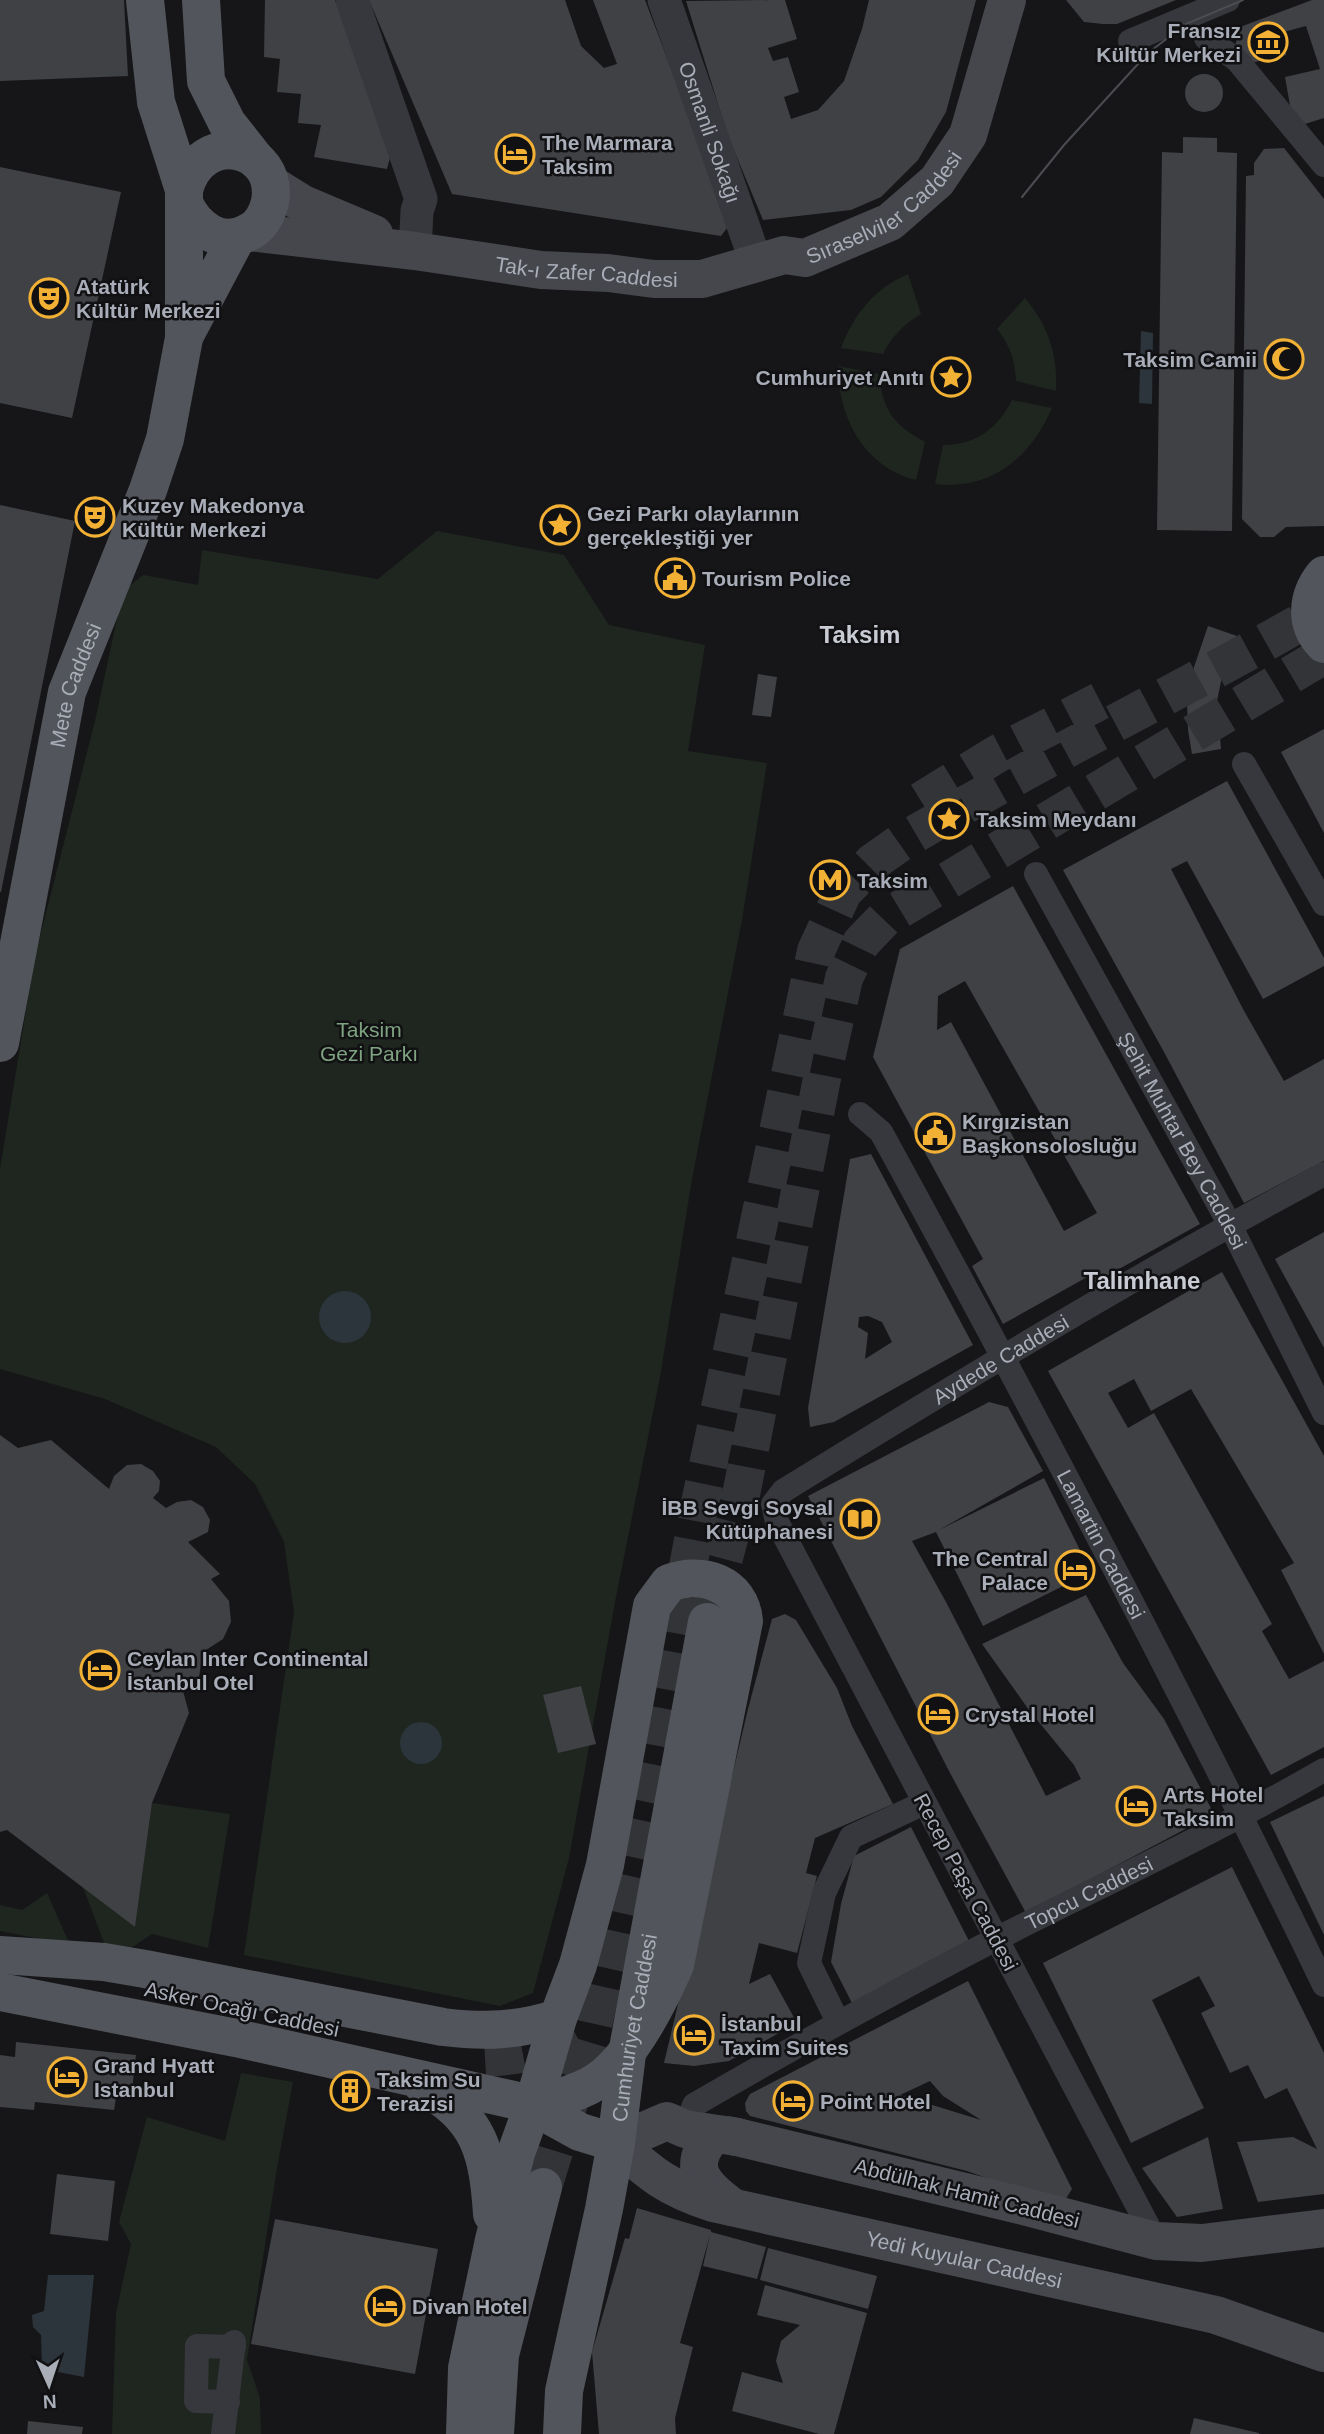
<svg xmlns="http://www.w3.org/2000/svg" width="1324" height="2434" viewBox="0 0 1324 2434" font-family="Helvetica,sans-serif">
	<style>
		.green { fill: #1e261f }
		.water { fill: #2c353c }
		.building { fill: #404145; fill-rule: evenodd }
		.lines { fill: none; stroke-linecap: round; stroke-linejoin: round }
		.primary-tunnel { stroke: #333438; stroke-width: 38; stroke-dasharray: 38 19; stroke-linecap: butt }
		.pedestrian { stroke: #37383d; stroke-width: 24 }
		.minor { stroke: #37383d; stroke-width: 33 }
		.secondary { stroke: #45474d; stroke-width: 38 }
		.primary { stroke: #53555c; stroke-width: 38 }
		.tram { stroke: #4a4c52; stroke-width: 2 }
		.labels { text-anchor: middle; dominant-baseline: central; stroke-width: 5; stroke-linejoin: round; paint-order: stroke }
		.poi-label { font-size: 21px; font-weight: bold; fill: #a8adb8; stroke: #111113; text-anchor: start }
		.street-label { font-size: 21px; fill: #a8adb8; stroke: #111113 }
		.park-label { font-size: 21px; fill: #7fa381; stroke: #111113 }
		.quarter-label { font-size: 24px; font-weight: bold; fill: #c9ccd4; stroke: #111113 }
	</style>
	<rect width="100%" height="100%" fill="#161618"/>
	<path class="green" d="M908,274L921,314C903,325 893,335 883,354L841,348C854,314 874,289 908,274Z
		M1025,298C1048,325 1058,355 1056,391L1016,381C1015,360 1010,345 997,329Z
		M838,366L879,374C882,410 894,425 925,442L916,480C863,467 838,416 838,366Z
		M1012,400L1052,408C1031,457 991,491 935,484L943,445C976,445 997,429 1012,400Z
		M437,531L564,555L609,625L705,645L688,751L767,763L742,920L692,1179L660,1377L615,1602L569,1858L533,1993L500,2006L244,1955L294,1612L284,1542L255,1484L216,1447L105,1399L0,1369V1169L35,956L95,721L123,591L143,575L198,585L202,550L378,579Z
		M152,1803L230,1814L208,1948L152,1934L128,1950L107,1951L83,1887L135,1926Z
		M47,1893L70,1945L0,1931V1905L22,1910Z
		M241,2073L293,2082L277,2168L247,2360L260,2398L261,2434H112L116,2313L131,2244L119,2222L147,2117L225,2141Z"/>
	<path class="water" d="M1141,331L1153,333L1152,404L1139,403Z
		M319 1317a26 26 0 1 1 52 0a26 26 0 1 1-52 0Z
		M400 1743a21 21 0 1 1 42 0a21 21 0 1 1-42 0Z
		M48,2275H94L84,2377L42,2369L41,2335L33,2327L32,2315L44,2311Z"/>
	<path class="building" d="M0,0H124L128,76L0,81Z
		M265,0H335L393,146L387,169L314,157L321,125L298,123L301,94L277,92L280,59L264,57Z
		M369,0H565L581,46L604,68L617,64L593,0H645L730,224L721,236L452,194Z
		M773,0H785L797,39L768,48L773,61L788,57L799,92L784,97L791,119L818,110L844,81L862,29L869,0H976L946,112L918,160L881,197L851,210L763,220L728,136L686,1Z
		M1066,0H1176L1117,24H1103L1084,22Z
		M1312,0H1324V118L1305,124L1291,111L1285,77L1320,69L1306,26L1280,33L1286,55L1251,63L1235,46L1240,27Z
		M1185 93a19 19 0 1 1 38 0a19 19 0 1 1-38 0Z
		M1183,137L1217,138V152L1237,153L1232,531L1157,530L1162,152L1183,153Z
		M1284,148L1324,199V526L1286,527L1274,537H1260L1242,519L1246,176L1254,175V163L1264,149Z
		M0,167L121,192L72,418L0,403Z
		M0,505L75,521L1,892H0Z
		M1208,626L1237,636L1223,672L1217,701L1221,749L1192,754L1188,730L1187,701L1194,667Z
		M758,674L777,677L771,717L752,715Z
		M1324,729V833L1281,752Z
		M1227,781L1324,958V966L1263,999L1187,861L1171,869L1243,1009L1284,1081L1324,1059V1161L1244,1203L1164,1052L1063,870Z
		M1013,886L1200,1224L1092,1284L1089,1276L1003,1324L972,1266L983,1259L873,1057L900,949ZM965,981L1097,1213L1064,1231L951,1022L937,1030L938,996Z
		M871,1154L973,1345L834,1422L810,1427L808,1408L850,1159ZM868,1316L882,1322L892,1342L865,1359L868,1333L858,1327L859,1317Z
		M1324,1232V1348L1275,1259Z
		M1222,1272L1324,1456V1654L1281,1570L1294,1563L1191,1389L1151,1411L1134,1379L1108,1393L1128,1428L1154,1413L1272,1624L1262,1631L1289,1679L1324,1661V1747L1271,1775L1048,1371Z
		M989,1402L1008,1407L1043,1471L939,1530L1044,1478L1091,1572L983,1626L936,1532L912,1541L946,1602L1046,1796L1081,1779L1074,1765L1029,1710L982,1644L1086,1595L1123,1663L1164,1719L1214,1814L1026,1913L950,1773L808,1496Z
		M0,1435L18,1448L51,1440L109,1489L114,1476L127,1465L141,1464L153,1471L160,1481L159,1491L153,1498L166,1508L177,1502L191,1500L203,1507L210,1520L208,1532L188,1542L220,1574L211,1579L229,1601L231,1622L223,1639L203,1652L197,1689L183,1691L189,1713L152,1803L135,1927L7,1830L0,1832Z
		M785,1614L796,1620L837,1688L852,1726L893,1804L815,1838L806,1873L817,1876L797,1953L759,1943L749,1984L770,1974L797,2023L729,2061L694,2066L664,2063L748,1709L772,1619Z
		M581,1686L596,1744L558,1753L543,1695Z
		M1324,1796V1935L1270,1822Z
		M911,1827L970,1943L852,2003L831,1962L841,1904L854,1856Z
		M1232,1867L1324,2053V2194L1258,2202L1237,2142L1293,2137L1317,2149L1287,2088L1265,2099L1248,2065L1230,2073L1201,2013L1215,2006L1199,1976L1152,2000L1204,2108L1131,2143L1043,1963Z
		M968,1981L1072,2189L1062,2205L967,2171L750,2116L746,2111L745,2103L750,2094ZM930,2081L943,2096L981,2120L900,2095Z
		M16,2042L136,2055L131,2099L116,2098L114,2110L35,2102L34,2110L0,2107V2055L15,2057Z
		M346,2084L357,2087L354,2097L343,2094Z
		M1208,2137L1223,2209L1177,2217L1142,2168Z
		M57,2174L115,2181L108,2241L50,2234Z
		M637,2208L711,2230V2232L766,2247L757,2279L703,2266L710,2235L680,2343L693,2347L675,2418L676,2434H599L592,2352L625,2238L629,2239Z
		M275,2219L438,2249L415,2374L251,2344Z
		M768,2248L877,2276L868,2309L760,2280Z
		M765,2285L867,2313L834,2434H819L732,2411L742,2372L783,2383L776,2361L781,2341L800,2325L757,2315Z
		M1194,2418L1259,2433V2434H1190Z
		M28,2421L83,2427L82,2434H27Z"/>
	<g class="lines">
		<path class="primary-tunnel" d="M921,801L997,754L1100,701
			M709,1614L742,1490L823,1073L844,978L861,943L884,919L1324,655
			M485,2058C518,2056 547,2051 576,2035
			M543,2187L593,2025L651,1764L700,1503L816,951L843,892L873,862L900,843C1038,760 1184,690 1324,609"/>
		<g class="pedestrian">
			<path d="M1206,38L1237,60L1324,165"/>
			<path d="M1130,41L1228,0"/>
			<path d="M1244,764L1324,904"/>
			<path id="s1" d="M1036,874L1230,1225L1324,1413"/>
			<path id="s2" d="M860,1114L881,1132C1035,1413 1184,1696 1324,1985"/>
			<path d="M838,2022L809,1963L824,1893L851,1837L924,1803"/>
			<path id="s3" d="M685,2129L694,2105C794,2047 895,1991 998,1938C1107,1883 1218,1831 1324,1770"/>
			<path id="s4" d="M1156,2241L777,1522L773,1504L783,1491C961,1381 1140,1273 1324,1174"/>
			<path d="M228,2402L196,2401L197,2346L234,2347"/>
			<path d="M223,2434L234,2342"/>
		</g>
		<g class="minor">
			<path d="M352,0L421,199L417,211L415,251"/>
			<path id="s5" d="M664,0L757,265"/>
		</g>
		<g class="secondary">
			<path d="M271,184L303,204L374,234"/>
			<path id="s6" d="M249,232L415,251L541,270L608,273L654,279H702L784,255L805,258L890,222L937,181L968,135L1007,0"/>
			<path d="M732,2207C721,2198 707,2189 701,2175C695,2161 704,2138 720,2135C725,2134 732,2136 737,2137"/>
			<path id="s7" d="M1324,2228L1202,2243L1156,2241L1023,2206L737,2137L685,2129L667,2121L616,2143C651,2174 667,2188 713,2203L1216,2315L1324,2353"/>
		</g>
		<g class="primary">
			<path d="M201,0L206,81L227,123L257,161"/>
			<path d="M184,190C200,127 280,145 270,202C267,214 261,226 249,232C221,248 195,228 184,203"/>
			<path d="M186,333L237,237"/>
			<path d="M1324,575C1307,596 1304,624 1324,644"/>
			<path id="s8" d="M0,1043L67,692L148,490L165,439L184,338V190L156,102L145,0"/>
			<path d="M0,1955L104,1962L145,1969L443,2027C484,2032 518,2031 558,2018"/>
			<path d="M0,1992L236,2038L514,2100L533,2106L580,2132L616,2143"/>
			<path d="M424,2087C480,2117 488,2154 492,2214"/>
			<path d="M465,2434L467,2368L494,2240L516,2153L533,2106L558,2018L578,1965L605,1865L652,1606L669,1583C702,1571 741,1583 744,1621L675,1965C658,2004 627,2067 589,2086C571,2095 551,2100 533,2106"/>
			<path d="M495,2434L500,2355L543,2187"/>
			<path id="s9" d="M562,2434L564,2391L604,2209L616,2143L627,2054L707,1622"/>
		</g>
		<path class="tram" d="M1022,197L1064,145L1148,53L1186,24L1243,0"/>
	</g>
	<defs>
		<g id="museum-ring" transform="scale(2.0125)"><circle r="9.5" fill="#111113" stroke="#f2b134" stroke-width="1.5"/><path d="M0-6L6-3V-2H-6V-3ZM-5-1h2V3h-2ZM-1-1h2V3h-2ZM3-1h2V3H3ZM-6 4H6V6H-6Z" fill="#f2b134"/></g>
		<g id="hotel-ring" transform="scale(2.0125)"><circle r="9.5" fill="#111113" stroke="#f2b134" stroke-width="1.5"/><path d="M-6-4.5h1.5V1H6V5H4.5V3h-9V5H-6ZM-4 0a1.8 1.8 0 1 1 3.6 0ZM.5 0V-2.5h3Q6-2.5 6 0Z" fill="#f2b134"/></g>
		<g id="theatre-ring" transform="scale(2.0125)"><circle r="9.5" fill="#111113" stroke="#f2b134" stroke-width="1.5"/><path d="M-5-5.5Q0-4 5-5.5V0Q5 5 0 6Q-5 5-5 0ZM-3.3-2.5H-1v1.5H-3.3ZM1-2.5H3.3v1.5H1ZM-2.8 1Q0 5.5 2.8 1Z" fill="#f2b134"/></g>
		<g id="mosque-ring" transform="scale(2.0125)"><circle r="9.5" fill="#111113" stroke="#f2b134" stroke-width="1.5"/><path d="M3.5-4.9A6 6 0 1 0 3.5 4.9A5 5 0 1 1 3.5-4.9Z" fill="#f2b134"/></g>
		<g id="sight-ring" transform="scale(2.0125)"><circle r="9.5" fill="#111113" stroke="#f2b134" stroke-width="1.5"/><path d="M0-6L1.8-2.2L6-1.7L2.9 1.2L3.7 5.4L0 3.3L-3.7 5.4L-2.9 1.2L-6-1.7L-1.8-2.2Z" fill="#f2b134"/></g>
		<g id="civic-ring" transform="scale(2.0125)"><circle r="9.5" fill="#111113" stroke="#f2b134" stroke-width="1.5"/><path d="M-.6-6.5H3V-4.5H.6V-3L4-1V1h2V6H-6V1h2V-1L-.6-3ZM-1.2 2.5V6h2.4V2.5Z" fill="#f2b134"/></g>
		<g id="metro-ring" transform="scale(2.0125)"><circle r="9.5" fill="#111113" stroke="#f2b134" stroke-width="1.5"/><path d="M-5.5 5V-5H-3L0 0L3-5H5.5V5H3V-.5L0 4L-3-.5V5Z" fill="#f2b134"/></g>
		<g id="library-ring" transform="scale(2.0125)"><circle r="9.5" fill="#111113" stroke="#f2b134" stroke-width="1.5"/><path d="M-6-4Q-3-5.5-.7-3.5V5Q-3 3-6 4ZM6-4Q3-5.5 .7-3.5V5Q3 3 6 4Z" fill="#f2b134"/></g>
		<g id="building-ring" transform="scale(2.0125)"><circle r="9.5" fill="#111113" stroke="#f2b134" stroke-width="1.5"/><path d="M-4-6H4V6H1V3H-1V6H-4ZM-2.5-4.3h1.7v1.8h-1.7ZM.8-4.3h1.7v1.8H.8ZM-2.5-1h1.7V.8h-1.7ZM.8-1h1.7V.8H.8Z" fill="#f2b134"/></g>
	</defs>
	<g fill-rule="evenodd">
		<use href="#museum-ring" x="1268" y="42"/>
		<use href="#hotel-ring" x="515" y="154"/>
		<use href="#theatre-ring" x="49" y="298"/>
		<use href="#mosque-ring" x="1284" y="359"/>
		<use href="#sight-ring" x="951" y="377"/>
		<use href="#theatre-ring" x="95" y="517"/>
		<use href="#sight-ring" x="560" y="525"/>
		<use href="#civic-ring" x="675" y="578"/>
		<use href="#sight-ring" x="949" y="819"/>
		<use href="#metro-ring" x="830" y="880"/>
		<use href="#civic-ring" x="935" y="1133"/>
		<use href="#library-ring" x="860" y="1519"/>
		<use href="#hotel-ring" x="1075" y="1570"/>
		<use href="#hotel-ring" x="100" y="1670"/>
		<use href="#hotel-ring" x="938" y="1714"/>
		<use href="#hotel-ring" x="1136" y="1806"/>
		<use href="#hotel-ring" x="694" y="2035"/>
		<use href="#hotel-ring" x="67" y="2077"/>
		<use href="#building-ring" x="350" y="2091"/>
		<use href="#hotel-ring" x="793" y="2101"/>
		<use href="#hotel-ring" x="385" y="2306"/>
	</g>
	<g class="labels">
		<g class="poi-label">
			<text x="1241" y="30" text-anchor="end">Fransız<tspan x="1241" dy="24">Kültür Merkezi</tspan></text>
			<text x="542" y="142">The Marmara<tspan x="542" dy="24">Taksim</tspan></text>
			<text x="76" y="286">Atatürk<tspan x="76" dy="24">Kültür Merkezi</tspan></text>
			<text x="1257" y="359" text-anchor="end">Taksim Camii</text>
			<text x="924" y="377" text-anchor="end">Cumhuriyet Anıtı</text>
			<text x="122" y="505">Kuzey Makedonya<tspan x="122" dy="24">Kültür Merkezi</tspan></text>
			<text x="587" y="513">Gezi Parkı olaylarının<tspan x="587" dy="24">gerçekleştiği yer</tspan></text>
			<text x="702" y="578">Tourism Police</text>
			<text x="976" y="819">Taksim Meydanı</text>
			<text x="857" y="880">Taksim</text>
			<text x="962" y="1121">Kırgızistan<tspan x="962" dy="24">Başkonsolosluğu</tspan></text>
			<text x="833" y="1507" text-anchor="end">İBB Sevgi Soysal<tspan x="833" dy="24">Kütüphanesi</tspan></text>
			<text x="1048" y="1558" text-anchor="end">The Central<tspan x="1048" dy="24">Palace</tspan></text>
			<text x="127" y="1658">Ceylan Inter Continental<tspan x="127" dy="24">İstanbul Otel</tspan></text>
			<text x="965" y="1714">Crystal Hotel</text>
			<text x="1163" y="1794">Arts Hotel<tspan x="1163" dy="24">Taksim</tspan></text>
			<text x="721" y="2023">İstanbul<tspan x="721" dy="24">Taxim Suites</tspan></text>
			<text x="94" y="2065">Grand Hyatt<tspan x="94" dy="24">Istanbul</tspan></text>
			<text x="377" y="2079">Taksim Su<tspan x="377" dy="24">Terazisi</tspan></text>
			<text x="820" y="2101">Point Hotel</text>
			<text x="412" y="2306">Divan Hotel</text>
		</g>
		<g class="street-label">
			<text stroke="none"><textPath href="#s5" startOffset="140">Osmanli Sokağı</textPath></text>
			<text stroke="none"><textPath href="#s6" startOffset="658">Sıraselviler Caddesi</textPath></text>
			<text stroke="none"><textPath href="#s6" startOffset="340">Tak-ı Zafer Caddesi</textPath></text>
			<text stroke="none"><textPath href="#s8" startOffset="366">Mete Caddesi</textPath></text>
			<text stroke="none"><textPath href="#s1" startOffset="304">Şehit Muhtar Bey Caddesi</textPath></text>
			<text stroke="none"><textPath href="#s4" startOffset="1102">Aydede Caddesi</textPath></text>
			<text stroke="none"><textPath href="#s2" startOffset="495">Lamartin Caddesi</textPath></text>
			<text transform="translate(966 1882) rotate(62)">Recep Paşa Caddesi</text>
			<text stroke="none"><textPath href="#s3" startOffset="474">Topcu Caddesi</textPath></text>
			<text transform="translate(242 2009) rotate(12)">Asker Ocağı Caddesi</text>
			<text stroke="none"><textPath href="#s9" startOffset="413">Cumhuriyet Caddesi</textPath></text>
			<text transform="translate(967 2193) rotate(14)">Abdülhak Hamit Caddesi</text>
			<text stroke="none"><textPath href="#s7" startOffset="1101">Yedi Kuyular Caddesi</textPath></text>
		</g>
		<g class="park-label">
			<text x="369" y="1029">Taksim<tspan x="369" dy="24">Gezi Parkı</tspan></text>
		</g>
		<g class="quarter-label">
			<text x="860" y="634">Taksim</text>
			<text x="1142" y="1280">Talimhane</text>
		</g>
	</g>
	<g transform="translate(49 2385) rotate(177)" stroke="#111113" stroke-width="5" paint-order="stroke">
	<path d="M0-5L12 26L0 18L-12 26Z" fill="#a8adb8"/>
	<text y="-10" font-size="19" font-weight="bold" text-anchor="middle" fill="#a8adb8">N</text>
	</g>
</svg>
